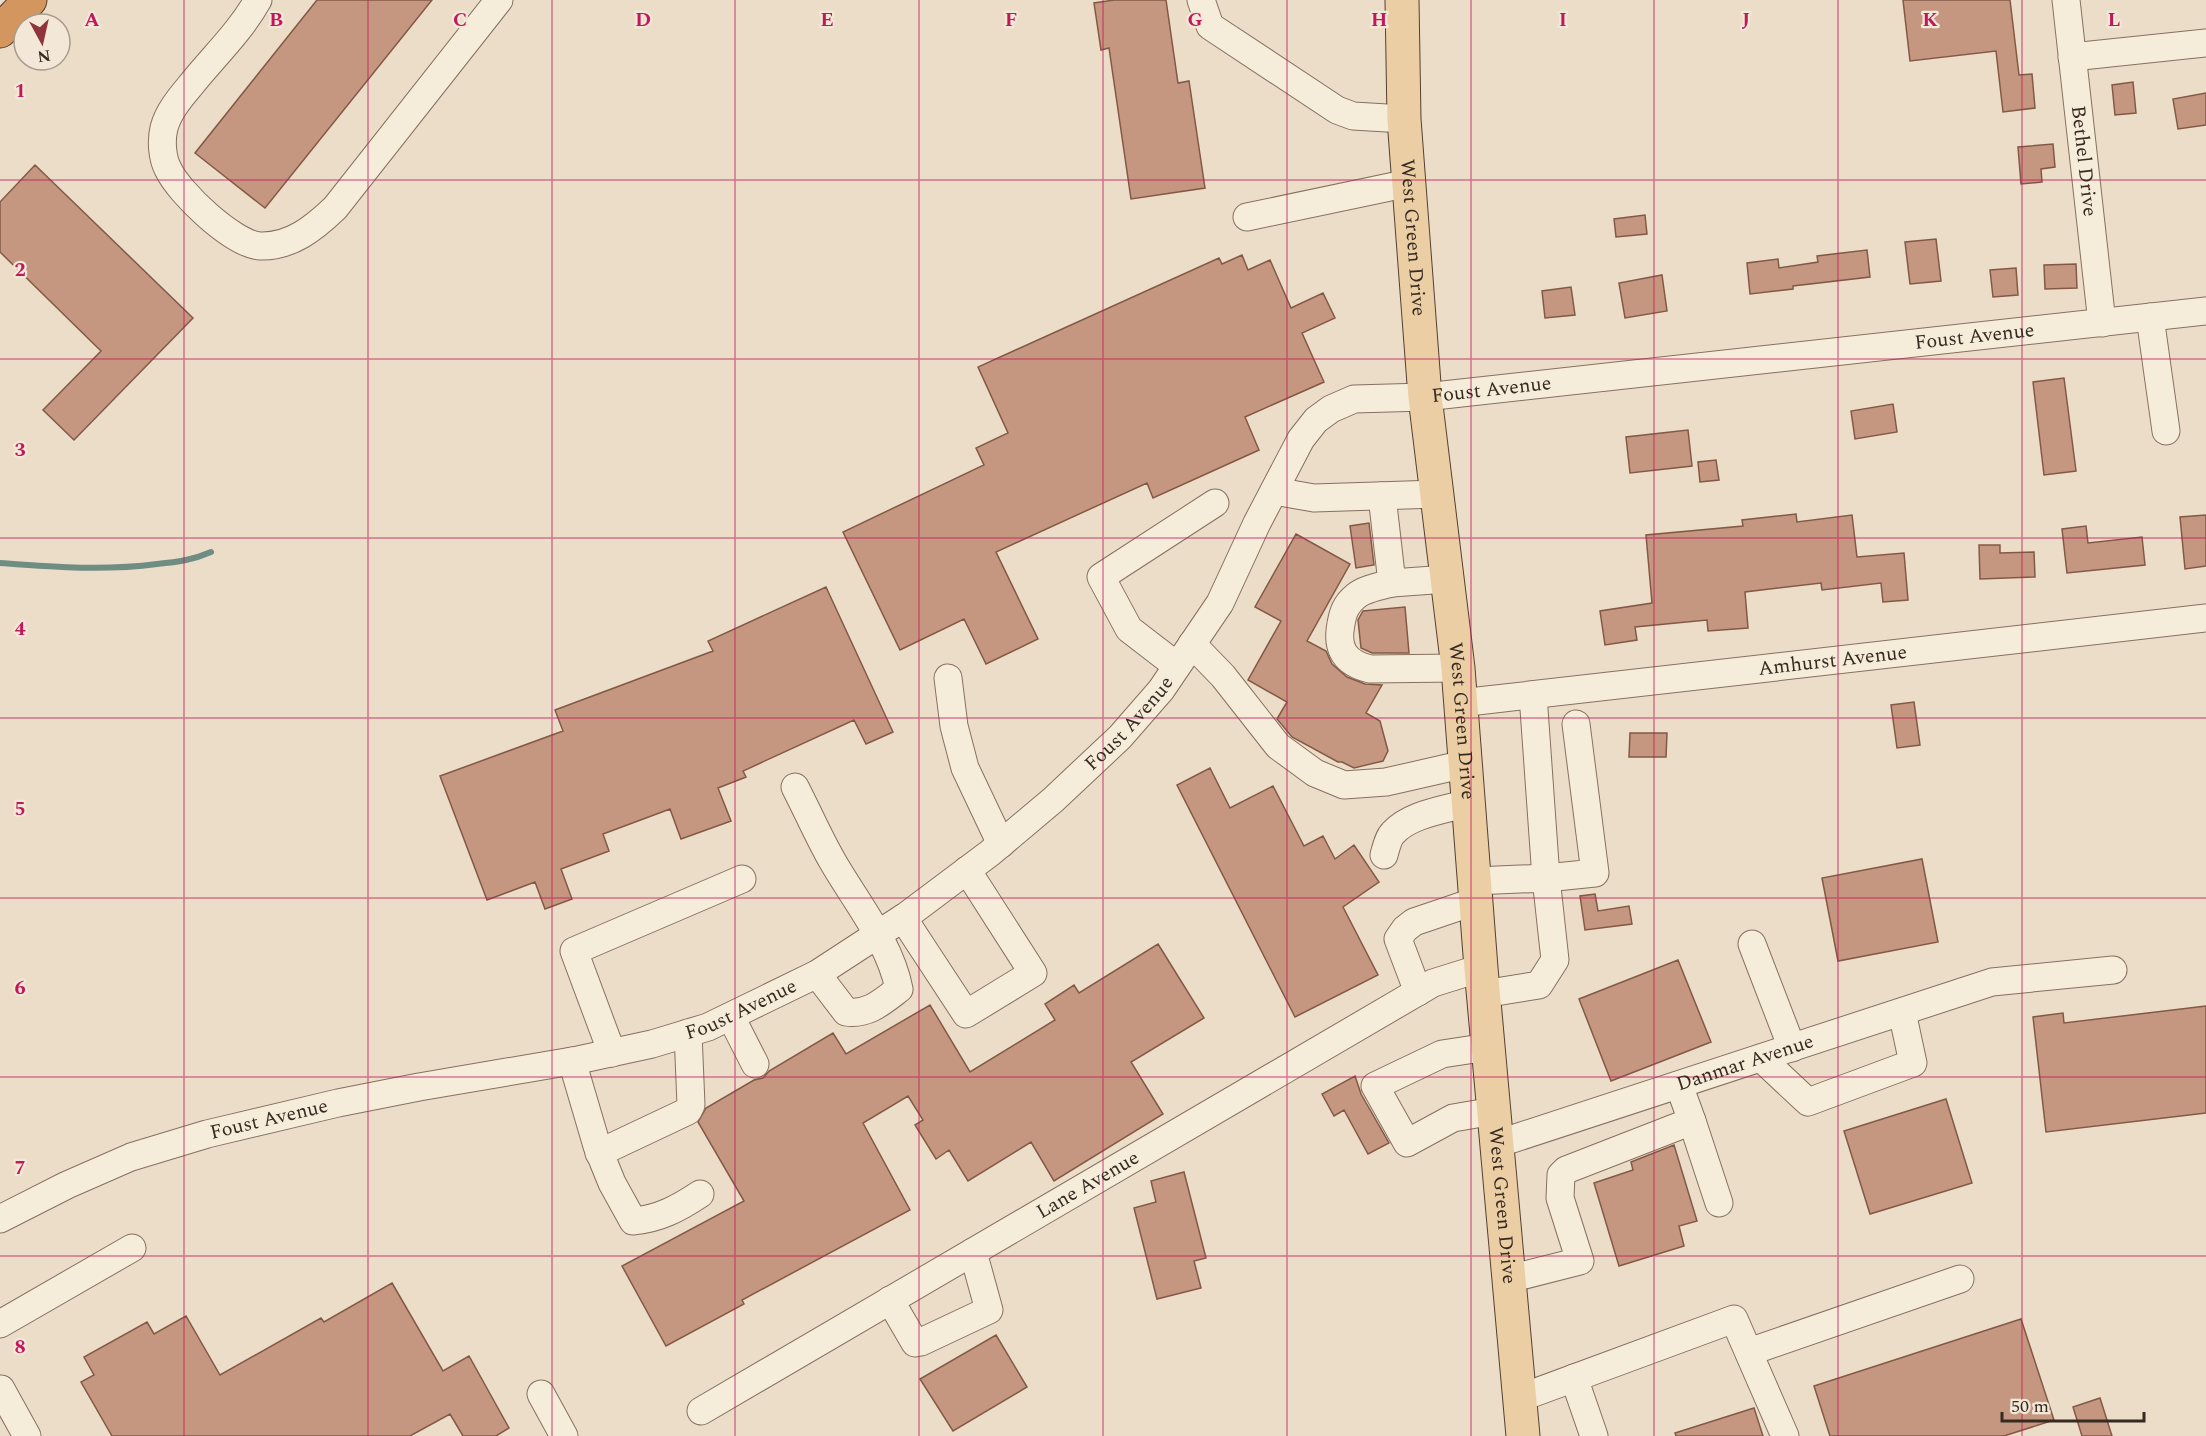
<svg xmlns="http://www.w3.org/2000/svg" width="2206" height="1436" viewBox="0 0 2206 1436" font-family="Spectral,serif">
	<style>
		.lines { fill: none; stroke-linecap: round; stroke-linejoin: round }
		.stream { stroke: #6f8d83; stroke-width: 6 }
		.building { fill: #c69780; stroke: #835946; stroke-width: 1.5 }
		.minor-casing { stroke: #86705e; stroke-width: 29 }
		.major-casing { stroke: #543f32; stroke-width: 35 }
		.highway-casing { stroke: #543f32; stroke-width: 35 }
		.minor { stroke: #f6ecda; stroke-width: 27 }
		.major { stroke: #ebcea3; stroke-width: 33 }
		.highway { stroke: #d3965f; stroke-width: 33 }
		.grid { fill: none; stroke: #c2185b; stroke-width: 1.5; stroke-opacity: 0.55 }
		.labels { text-anchor: middle; dominant-baseline: central; stroke-width: 4.5; stroke-linejoin: round; paint-order: stroke }
		.street-label { font-size: 20px; fill: #372a21; stroke: #f3e8d7 }
		.grid-label { font-size: 20px; text-anchor: middle; font-weight: bold; fill: #c2185b; stroke: #f3e8d7; stroke-width: 4.5; stroke-linejoin: round; paint-order: stroke }
	</style>
	<rect width="100%" height="100%" fill="#ebddc8"/>
	<g class="lines">
		<path class="stream" d="M0,563C54,567 104,571 157,564C177,562 193,560 211,552"/>
	</g>
	<path class="building" d="M317,0H432L265,208L195,153Z
		M1114,0H1166L1178,83L1189,81L1205,188L1131,199L1109,48L1101,50L1094,3Z
		M1903,0H2010L2019,75L2032,74L2035,108L2003,112L1996,51L1910,61Z
		M2133,82L2136,113L2115,115L2112,85Z
		M2206,93V125L2178,129L2173,99Z
		M2053,144L2055,167L2041,169L2042,182L2021,184L2018,147Z
		M35,165L193,318L74,440L43,410L101,351L0,252V202Z
		M1645,215L1647,234L1616,237L1614,219Z
		M1936,239L1941,281L1910,284L1905,242Z
		M1867,250L1870,277L1793,286V289L1750,294L1747,263L1778,259L1779,268L1818,262L1817,256Z
		M1242,255L1248,270L1270,260L1291,308L1323,293L1335,318L1302,333L1324,382L1245,417L1259,450L1153,498L1147,483L996,552L1038,639L986,664L964,619L900,650L843,532L984,465L976,448L1008,433L978,367L1219,258L1222,264Z
		M2076,264L2077,288L2045,289L2044,265Z
		M2016,268L2018,295L1993,297L1990,270Z
		M1662,275L1667,311L1625,318L1619,283Z
		M1571,287L1575,315L1545,318L1542,291Z
		M2064,378L2076,471L2044,475L2033,382Z
		M1893,404L1897,432L1855,439L1851,411Z
		M1688,430L1692,466L1630,473L1626,437Z
		M1716,460L1719,480L1700,482L1698,462Z
		M1796,514L1797,522L1852,515L1857,557L1904,553L1908,600L1883,602L1881,583L1822,590L1821,583L1745,592L1748,628L1708,631L1707,620L1635,627L1637,640L1605,645L1600,611L1652,603L1646,535L1743,526L1742,520Z
		M2206,515V566L2185,569L2180,517Z
		M1369,523L1374,565L1356,568L1350,526Z
		M2086,526L2088,543L2142,537L2145,565L2067,573L2062,529Z
		M1296,534L1350,564L1307,641L1326,651L1332,664L1347,677L1365,684L1382,685L1366,713L1380,721L1388,751L1383,761L1354,768L1342,762H1338L1292,737L1277,719L1287,702L1248,680L1281,621L1255,607Z
		M1979,545H2000V553L2034,552L2035,577L1980,579Z
		M826,587L893,732L866,744L854,720L743,771L746,777L718,788L731,821L681,839L670,809L603,834L609,851L561,869L572,899L545,909L535,882L487,900L440,776L563,731L555,710L713,651L708,641Z
		M1405,607L1409,653H1372L1361,648L1358,620L1363,611Z
		M1914,702L1920,745L1897,748L1891,705Z
		M1630,733H1667L1666,757H1629Z
		M1210,768L1230,808L1273,786L1304,846L1323,836L1335,859L1354,845L1379,882L1343,907L1378,975L1295,1017L1177,785Z
		M1922,859L1938,942L1838,961L1822,878Z
		M1595,894L1598,911L1629,906L1632,924L1585,930L1580,896Z
		M1158,944L1204,1018L1131,1062L1163,1114L1054,1181L1031,1142L968,1181L949,1150L936,1159L915,1125L923,1120L908,1096L863,1123L910,1210L742,1300L744,1304L666,1346L622,1266L744,1201L698,1122L706,1108L754,1080L763,1078L769,1071L833,1033L846,1054L930,1005L970,1072L1055,1020L1045,1004L1074,985L1079,993Z
		M1678,960L1711,1042L1611,1081L1579,999Z
		M2206,1006V1113L2046,1132L2033,1017L2063,1013L2064,1023Z
		M1355,1076L1361,1094L1389,1143L1368,1154L1344,1110L1334,1116L1322,1094Z
		M1946,1099L1972,1183L1870,1214L1844,1131Z
		M1674,1145L1697,1221L1679,1226L1684,1246L1619,1266L1594,1183L1633,1170L1631,1162Z
		M1184,1172L1206,1258L1194,1261L1201,1288L1157,1299L1134,1208L1156,1202L1151,1181Z
		M392,1283L443,1371L469,1356L509,1428L496,1436H463L450,1414L410,1436H112L81,1382L94,1375L84,1357L147,1322L154,1334L186,1316L220,1375L321,1318L324,1322Z
		M2021,1319L2054,1420L2004,1436H1830L1814,1386Z
		M996,1335L1027,1387L953,1431L920,1379Z
		M2100,1398L2112,1436H2082L2073,1407Z
		M1754,1408L1763,1436H1676L1675,1433Z"/>
	<g class="lines">
		<g class="minor-casing">
			<g id="minor">
				<path d="M258,0C240,32 213,57 190,86C180,98 168,112 164,128C161,140 162,158 168,169C179,193 233,244 260,246C291,247 314,228 335,208L499,0"/>
				<path d="M1201,0L1210,26L1337,110L1353,116L1404,119"/>
				<path id="s1" d="M2066,0L2102,323"/>
				<path d="M2072,57L2206,43"/>
				<path d="M1247,217L1409,183"/>
				<path d="M2150,317L2166,431"/>
				<path d="M1274,491L1314,498L1437,494"/>
				<path d="M1382,496L1392,583L1447,579"/>
				<path d="M1392,583C1381,586 1364,589 1356,596C1346,604 1343,612 1341,624C1336,649 1345,663 1370,669L1458,668"/>
				<path d="M1192,644L1223,676L1278,746L1315,773L1344,785L1386,782L1465,764"/>
				<path d="M1177,666L1129,629L1101,577L1215,503"/>
				<path d="M948,678L954,726L965,768L1001,844"/>
				<path d="M1533,695L1546,878L1595,873L1576,724"/>
				<path id="s2" d="M1460,703L2206,618"/>
				<path d="M795,787C808,812 819,838 833,862C856,902 890,943 899,989C882,1002 868,1015 846,1012L817,974"/>
				<path d="M1384,855C1386,848 1388,838 1393,833C1410,814 1444,810 1468,803"/>
				<path d="M1474,881L1546,878L1555,960L1539,985L1483,994"/>
				<path d="M903,918L966,1014L1033,973L967,870"/>
				<path d="M1752,944L1792,1048"/>
				<path d="M1418,992L1398,939L1405,929L1414,922L1476,901"/>
				<path d="M731,1017L755,1064"/>
				<path d="M1488,1047L1442,1054L1375,1086L1407,1143L1453,1118L1494,1111"/>
				<path d="M612,1053L574,951L742,879"/>
				<path d="M1761,1058L1808,1102L1913,1063L1902,1012"/>
				<path d="M572,1061L597,1146L612,1183L633,1221C659,1219 679,1208 700,1194"/>
				<path d="M1692,1121L1719,1203"/>
				<path id="s3" d="M1497,1144L1992,982L2113,970"/>
				<path d="M599,1153L688,1111L691,1105L688,1033"/>
				<path id="s4" d="M0,1219L67,1185L131,1157L207,1134L338,1103L419,1087L578,1060L652,1044L708,1027L817,974L906,916L990,853L1053,800L1120,737L1161,690L1220,603L1257,523L1301,439L1316,420L1331,409L1354,399L1425,397L2206,311"/>
				<path d="M1509,1279L1580,1261L1560,1198L1561,1175L1566,1170L1692,1121L1679,1085"/>
				<path d="M890,1300L915,1343L921,1342L989,1310L973,1252"/>
				<path d="M0,1324L132,1248"/>
				<path d="M1749,1352L1960,1279"/>
				<path d="M1574,1378L1594,1436"/>
				<path d="M1,1389L27,1436"/>
				<path d="M541,1394L564,1436"/>
				<path d="M1520,1398L1734,1319L1785,1436"/>
				<path id="s5" d="M701,1411L1433,983L1481,968"/>
			</g>
		</g>
		<g class="major-casing">
			<g id="major">
				<path id="s6" d="M1402,0L1404,119L1425,397L1458,668L1481,968L1523,1436"/>
			</g>
		</g>
		<g class="highway-casing">
			<path id="highway" d="M0,31L30,0"/>
		</g>
		<use href="#minor" class="minor"/>
		<use href="#major" class="major"/>
		<use href="#highway" class="highway"/>
	</g>
	<path class="grid" d="M184,0V1436M368,0V1436M552,0V1436M735,0V1436M919,0V1436M1103,0V1436M1287,0V1436M1471,0V1436M1654,0V1436M1838,0V1436M2022,0V1436M0,180H2206M0,359H2206M0,538H2206M0,718H2206M0,898H2206M0,1077H2206M0,1256H2206"/>
	<g class="labels">
		<g class="street-label">
			<text stroke="none"><textPath href="#s1" startOffset="162">Bethel Drive</textPath></text>
			<text stroke="none"><textPath href="#s6" startOffset="238">West Green Drive</textPath></text>
			<text stroke="none"><textPath href="#s4" startOffset="2286">Foust Avenue</textPath></text>
			<text stroke="none"><textPath href="#s4" startOffset="1800">Foust Avenue</textPath></text>
			<text stroke="none"><textPath href="#s2" startOffset="375">Amhurst Avenue</textPath></text>
			<text stroke="none"><textPath href="#s6" startOffset="724">West Green Drive</textPath></text>
			<text stroke="none"><textPath href="#s4" startOffset="1260">Foust Avenue</textPath></text>
			<text stroke="none"><textPath href="#s4" startOffset="774">Foust Avenue</textPath></text>
			<text stroke="none"><textPath href="#s3" startOffset="261">Danmar Avenue</textPath></text>
			<text stroke="none"><textPath href="#s4" startOffset="288">Foust Avenue</textPath></text>
			<text stroke="none"><textPath href="#s5" startOffset="448">Lane Avenue</textPath></text>
			<text stroke="none"><textPath href="#s6" startOffset="1210">West Green Drive</textPath></text>
		</g>
	</g>
	<g class="grid-label">
		<text x="92" y="26">A</text>
		<text x="276" y="26">B</text>
		<text x="460" y="26">C</text>
		<text x="643" y="26">D</text>
		<text x="827" y="26">E</text>
		<text x="1011" y="26">F</text>
		<text x="1195" y="26">G</text>
		<text x="1379" y="26">H</text>
		<text x="1563" y="26">I</text>
		<text x="1746" y="26">J</text>
		<text x="1930" y="26">K</text>
		<text x="2114" y="26">L</text>
		<text x="20" y="97">1</text>
		<text x="20" y="276">2</text>
		<text x="20" y="456">3</text>
		<text x="20" y="635">4</text>
		<text x="20" y="815">5</text>
		<text x="20" y="994">6</text>
		<text x="20" y="1174">7</text>
		<text x="20" y="1353">8</text>
	</g>
	<g transform="translate(42 42) rotate(172)"><circle r="28" fill="#f3e8d7" stroke="#a89c8e" stroke-width="1.5"/>
	<path d="M0-4.5L10 22L0 15L-10 22Z" fill="#90333b"/>
	<text y="-9" font-size="16" font-weight="bold" text-anchor="middle" fill="#372a21">N</text>
	</g>
	<path d="M2002 1412v9h142v-9" fill="none" stroke="#372a21" stroke-width="3"/>
	<text x="2011" y="1412" font-size="18" fill="#372a21" stroke="#f3e8d7" stroke-width="4.5" paint-order="stroke">50 m</text>
</svg>
